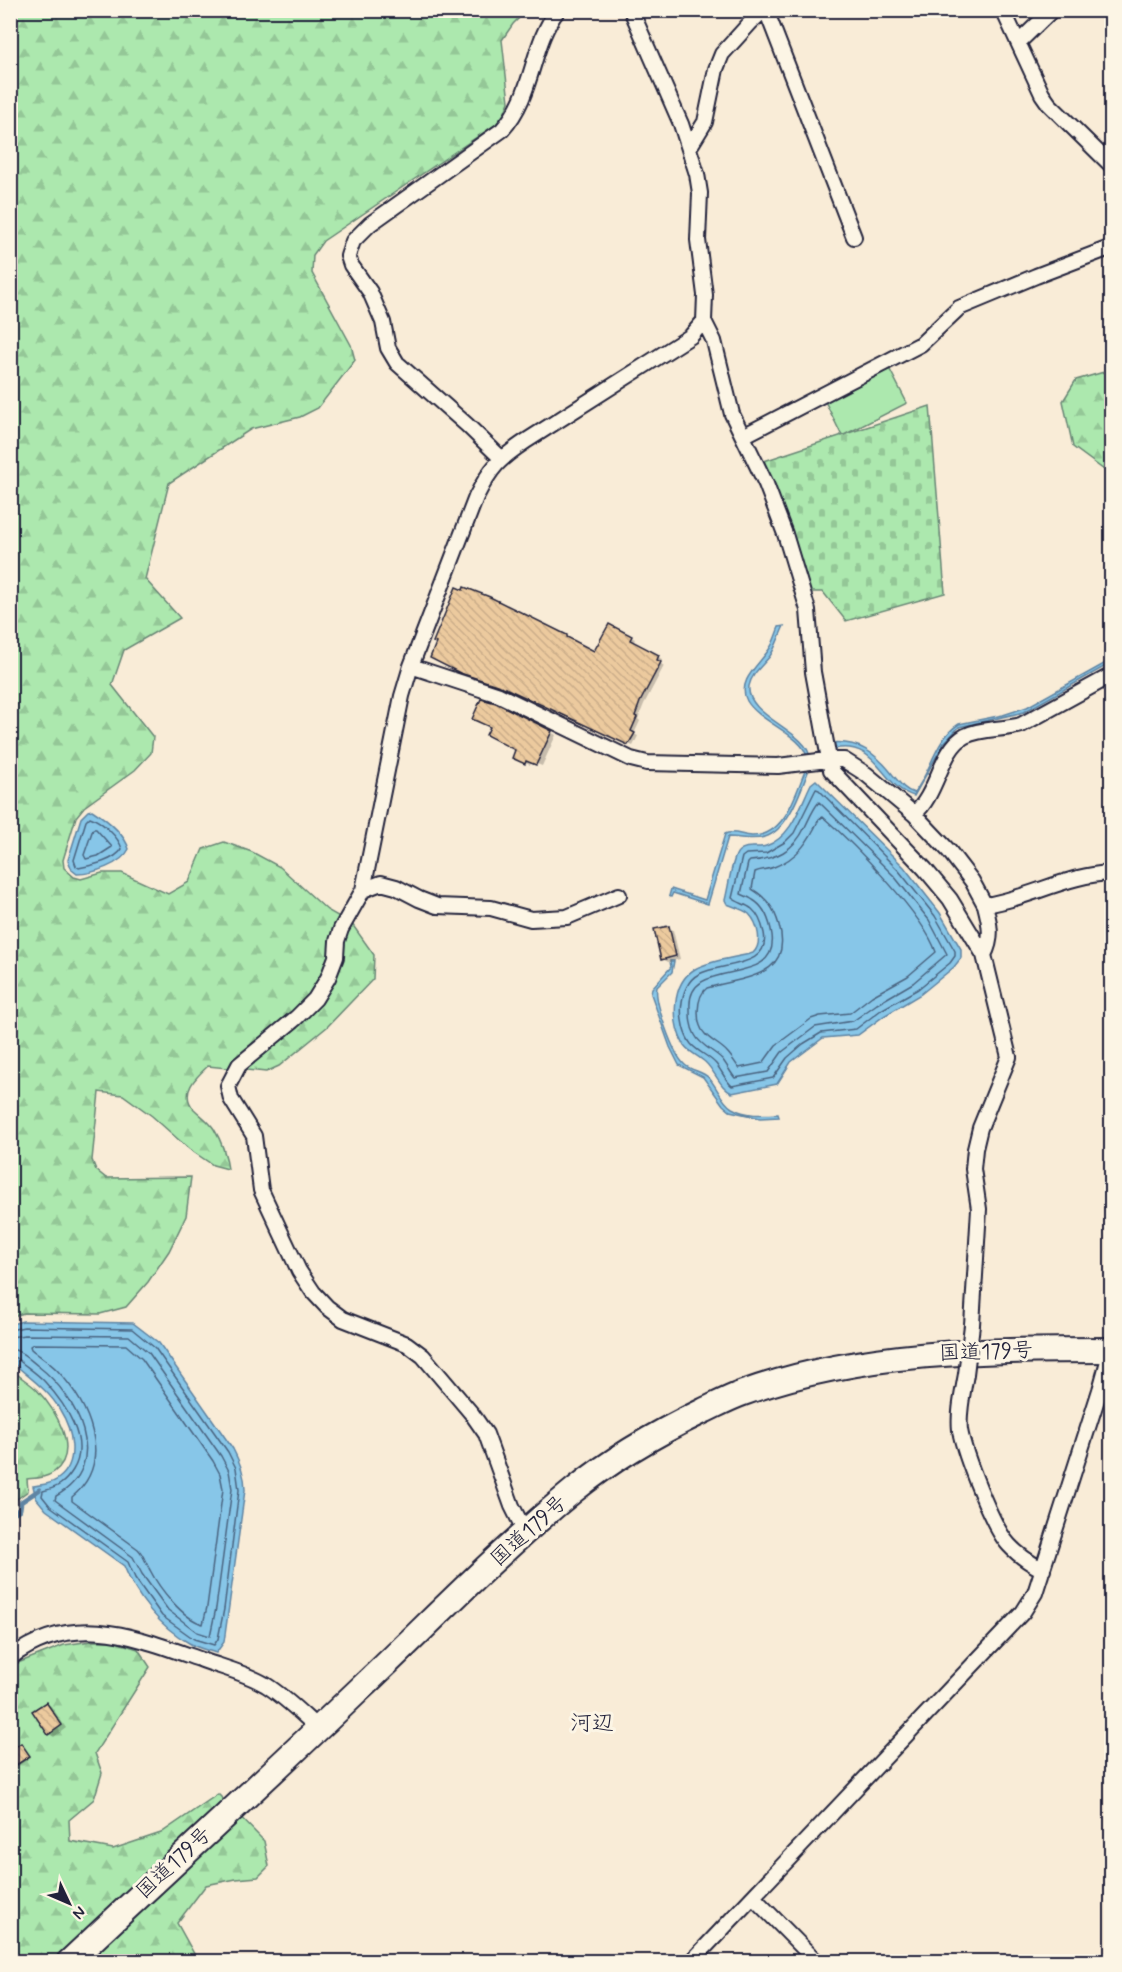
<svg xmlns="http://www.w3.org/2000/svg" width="1122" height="1972" viewBox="0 0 1122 1972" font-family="Mynerve,'Klee One',sans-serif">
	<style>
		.forest { fill: url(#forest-firs); stroke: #678574; stroke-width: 1.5 }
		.cemetery { fill: url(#cemetery-stones); stroke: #678574; stroke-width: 1.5 }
		.green { fill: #ace8ae; stroke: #678574; stroke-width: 1.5 }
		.water { fill: #87c6e8; stroke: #5f84a3; stroke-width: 1.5 }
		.shadow { fill: #0003 }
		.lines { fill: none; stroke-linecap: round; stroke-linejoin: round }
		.shore { stroke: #4a6480; stroke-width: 1.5 }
		.stream { stroke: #5f84a3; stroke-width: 5 }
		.building { fill: url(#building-back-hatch); stroke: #22223b; stroke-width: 1.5 }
		.street-casing { stroke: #22223b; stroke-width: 18 }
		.highway-casing { stroke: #22223b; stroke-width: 28 }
		.street { stroke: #fcf5e5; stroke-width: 14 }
		.highway { stroke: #fcf5e5; stroke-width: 24 }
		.street-bridge-casing { stroke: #22223b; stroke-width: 18; stroke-linecap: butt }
		.street-bridge { stroke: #fcf5e5; stroke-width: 14 }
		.labels { text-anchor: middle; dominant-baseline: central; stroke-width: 6; stroke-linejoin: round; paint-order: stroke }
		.street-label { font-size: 21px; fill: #22223b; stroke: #fcf5e5 }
		.neighbourhood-label { font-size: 22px; fill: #22223b; stroke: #fcf5e5 }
	</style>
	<defs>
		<pattern id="forest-firs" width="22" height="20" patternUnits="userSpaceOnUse" patternTransform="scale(1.5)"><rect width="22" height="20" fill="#ace8ae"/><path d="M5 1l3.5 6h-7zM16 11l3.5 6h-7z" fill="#94c797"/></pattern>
		<pattern id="cemetery-stones" width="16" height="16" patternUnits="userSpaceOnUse" patternTransform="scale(1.5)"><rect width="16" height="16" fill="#ace8ae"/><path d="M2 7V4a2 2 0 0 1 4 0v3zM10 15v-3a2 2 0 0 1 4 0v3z" fill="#94c797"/></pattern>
		<pattern id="building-back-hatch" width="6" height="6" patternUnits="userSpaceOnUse" patternTransform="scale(1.5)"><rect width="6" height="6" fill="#ecca9e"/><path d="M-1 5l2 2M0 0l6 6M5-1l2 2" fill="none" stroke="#caad89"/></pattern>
	</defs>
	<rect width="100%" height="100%" fill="#f9ecd7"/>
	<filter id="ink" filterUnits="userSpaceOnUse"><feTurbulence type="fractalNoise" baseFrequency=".0167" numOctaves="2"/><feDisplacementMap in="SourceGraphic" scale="12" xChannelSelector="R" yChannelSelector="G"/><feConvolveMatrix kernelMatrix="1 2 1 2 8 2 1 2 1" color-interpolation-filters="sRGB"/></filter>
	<g filter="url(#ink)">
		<path class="forest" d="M11,11H526L513,24L502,40L509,102L504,114L496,124L323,241L313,255L312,273L351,345L355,360L318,408L300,417L251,429L169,483L145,579L180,618L124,650L112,685L153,737L151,753L135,770L84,807L76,817L63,860L64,868L74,877L81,879L102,873H122L168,894L189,882L203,849L224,842L252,852L280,867L327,910L352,924L374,955L373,979L327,1027L279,1066L266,1072L208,1066C196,1077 179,1093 194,1109C201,1116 209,1121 214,1129C222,1142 226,1154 228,1169L213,1165L189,1149L152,1116L123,1095L99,1092L92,1160L96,1170L106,1178L191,1177L186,1216L169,1251L148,1282L126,1307L100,1314L24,1313L11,1317Z
			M1111,370H1112L1111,475L1073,447L1063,401L1076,380Z
			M11,1369C19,1377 29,1382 37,1390C54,1408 82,1451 54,1472C46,1478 36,1478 27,1479L28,1491L17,1499L15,1506L11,1510Z
			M91,1641H113L138,1649L150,1667L95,1753L102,1773L94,1799L69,1820L70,1841L113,1849L161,1833L218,1794L264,1841L269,1866L258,1877L236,1879L206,1885L177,1923L198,1961H11L10,1666L64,1645Z"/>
		<path class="cemetery" d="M930,406L945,593L846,621L823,592H809L764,461Z"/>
		<path class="green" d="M887,364L907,403L842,436L823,397Z"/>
		<path class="water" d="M784,626C779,636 776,647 770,656C763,665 751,674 749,686C745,716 808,731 810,758H807C805,736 759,722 747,701C736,681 760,664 770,648C774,642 776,634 779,627Z
			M1111,660V663L1024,712L959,727L944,743L914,796C880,786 878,740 834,749L830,743C858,740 876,753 893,775C899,782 904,790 914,793C931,772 935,739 959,724L1003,715L1027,707Z
			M805,771L808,772C800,792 788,830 765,837C752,841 741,837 728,837L708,904L673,893L671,897L669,896L671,889L705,900L725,834C733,830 743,836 752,836C785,836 795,795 805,771Z
			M816,780L904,867L940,913L961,949V958L954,967L921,994L884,1016L858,1035L823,1038L791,1062L777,1084L732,1093C720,1088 715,1071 705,1062C698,1056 689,1052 684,1045C671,1023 671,983 695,969C711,960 735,958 753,953C763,944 758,923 749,914C743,909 734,907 727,904L725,900C728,890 732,856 739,851C746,844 758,849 766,846C792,837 800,806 811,784Z
			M92,810C106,819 124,833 129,849C122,864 93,874 77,874L72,870L68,860L81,818L88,811Z
			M670,961H674L672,972L657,987C654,1001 673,1055 685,1065C692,1071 702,1071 709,1078C717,1087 722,1102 732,1108C746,1116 762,1115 778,1114L779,1117L760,1118L730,1111L723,1105L703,1077L679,1065L670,1047L651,994L652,988L671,967Z
			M23,1321L133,1323L159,1343L233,1449C240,1463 245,1475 245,1490L224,1642L216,1653C207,1650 197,1648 189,1643C160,1627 136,1597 124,1566L46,1510L36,1498L33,1486C42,1485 52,1484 59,1478C80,1462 72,1429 60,1410C48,1389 28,1377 11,1361V1324Z"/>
		<path class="shadow" d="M610,626L635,639L633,643L662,659L660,663L664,666L644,704L638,719L640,721L634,734L638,736L633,746L508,688L567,636L570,639V640L594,653Z
			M551,732L556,735L542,766L532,762L530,765L518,760Z
			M668,927L673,930L680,959L668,962L663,959Z
			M46,1703L51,1706L66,1728L54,1737L49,1734Z
			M21,1745L31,1757L16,1767L14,1766Z"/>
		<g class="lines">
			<path class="shore" d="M816,789L819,790L899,871L935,916L955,951V956L950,963L918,989L881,1010L856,1029L821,1033L803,1044L787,1058L773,1078L732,1086C725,1080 722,1071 716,1064C709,1056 698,1052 691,1044C677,1026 677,985 699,974C721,962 771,969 764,933C762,924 759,915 752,909C746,904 738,903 732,898L742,857L746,854L766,853L785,842L794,833Z
				M819,802L894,876L929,920L947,954L913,983L877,1004L853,1021L815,1027L782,1052L768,1072L735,1078C730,1072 727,1065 722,1059C714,1051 700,1045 695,1035C690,1026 690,1017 690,1008C686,954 779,991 772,935C770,922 765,907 753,900C749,897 745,896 741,894L748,863L750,861C776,859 794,851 805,827C809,819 813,809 819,802Z
				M90,817C101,821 119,837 122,849C114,861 93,865 79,868L76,866L74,860L86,821Z
				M823,817C854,844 923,914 936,952L908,976L872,996L850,1013L820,1016L811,1019L776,1045L763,1063L739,1068C735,1063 732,1057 727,1052C721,1045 711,1041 705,1034C695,1024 696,996 707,988C742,977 794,978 779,925C774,908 767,898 752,889L755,872C761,869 767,870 774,867C798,858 809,841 819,819Z
				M93,829H96L112,847L98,856L86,859L84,855Z
				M10,1330L24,1327L132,1329L155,1348L228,1452L236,1468L239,1490L224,1609L218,1639L214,1645L194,1639L162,1616L135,1578L128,1562L50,1506L42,1496L43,1491C57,1488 65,1483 73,1470C91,1441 65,1404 45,1382C37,1373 25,1366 16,1358L10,1357
				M10,1337L25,1335L129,1336L149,1353L221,1456L229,1471L232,1489L216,1608L210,1636L197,1632L168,1610L142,1574L133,1557L55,1500L56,1496C113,1464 77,1396 38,1366C29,1359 21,1350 10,1349
				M33,1344L126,1345L142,1359L213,1461L220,1474L223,1489L207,1607L203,1624C183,1619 159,1588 150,1570C145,1562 144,1555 138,1549L72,1501V1497C116,1461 88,1403 57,1370C49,1362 39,1356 31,1349L30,1346Z"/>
			<path class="stream" d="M10,1515L20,1509L21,1502L39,1490"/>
		</g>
		<path class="building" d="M456,587L463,590L464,587L490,597L567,635V637L594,651L609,624L632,636L630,640L659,655L657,660L661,662L640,702L635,716L637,717L631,731L635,733L628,745L503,687L460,673L430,658L436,643L433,642Z
			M481,699L496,703L552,731L536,765L526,761L525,764L512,758L515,750L486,735L490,727L472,719Z
			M669,926L676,956L661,960L654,929Z
			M46,1702L62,1725L48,1735L32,1711Z
			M21,1743L30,1756L10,1769V1750Z"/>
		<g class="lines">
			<g class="street-casing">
				<path id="street" d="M631,10L681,124L697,174L700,193L698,240L705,295L704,321L714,341L732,414L766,484L785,534L808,610L813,672L831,770L925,869L950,899L984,955
					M766,10L854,237
					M1003,10L1042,94L1049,104L1112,166
					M1019,42L1052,10
					M689,148L705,122L716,69L722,54L751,22L764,10
					M743,436L921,344L959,308L1036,276L1112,247
					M501,458L467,425L397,363L388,348L383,322L370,292L351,265L348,256L353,241L370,224L502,130C535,94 530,45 558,10
					M411,666L499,695L631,759L647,763L778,766L827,760H844L866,774L914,814L949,851L972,881L985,905C1028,899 1068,874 1112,873
					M914,814C938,794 940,750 965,736C981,728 1003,730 1021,725L1112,675
					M363,890L381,883L396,887L419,899L437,906L491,908L531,919L567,917L619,895
					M972,1325L979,1209L973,1169L975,1149L980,1128L1009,1057L984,955C993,938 990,924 985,905
					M966,1374C963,1392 958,1412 960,1430C964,1454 993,1528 1009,1545C1019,1556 1030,1563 1043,1570
					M525,1532L512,1506L486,1434L472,1414L423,1356L407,1344L343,1319L327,1307L313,1292L299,1271L261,1190L254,1136L231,1099L228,1086L239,1065L296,1018L315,999L328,978L336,957L337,941L341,929L363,890L402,696L411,666L476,497C491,467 499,459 526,441L691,336L704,321
					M10,1658C73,1610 136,1637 202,1660C224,1668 246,1673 266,1685C285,1697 302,1714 319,1729
					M753,1897L817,1962
					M691,1962L1023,1612L1035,1593L1100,1390L1111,1350"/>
			</g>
			<g class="highway-casing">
				<path id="highway" d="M69,1962C166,1871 264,1781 360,1689C430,1623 498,1552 573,1491C612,1459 657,1433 703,1411C716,1405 729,1398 743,1393C862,1350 987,1350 1112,1350"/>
			</g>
			<use href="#street" class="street"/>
			<use href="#highway" class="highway"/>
			<g class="street-bridge-casing">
				<path id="street-bridge" d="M966,1374L972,1325"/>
			</g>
			<use href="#street-bridge" class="street-bridge"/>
		</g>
	</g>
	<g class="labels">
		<g class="street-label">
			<text transform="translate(986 1352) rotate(-2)">国道179号</text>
			<text transform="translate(529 1531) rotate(-42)">国道179号</text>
			<text transform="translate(174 1863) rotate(-43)">国道179号</text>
		</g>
		<g class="neighbourhood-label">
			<text x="592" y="1724">河辺</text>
		</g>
	</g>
	<rect width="1122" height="1972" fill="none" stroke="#fcf5e5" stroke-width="36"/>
	<rect x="18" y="18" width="1086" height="1936" fill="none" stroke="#22223b" stroke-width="2" filter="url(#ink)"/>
	<g transform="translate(69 1903) rotate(134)" stroke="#fcf5e5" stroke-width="4.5" paint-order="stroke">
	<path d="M0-4.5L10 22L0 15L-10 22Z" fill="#22223b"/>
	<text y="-9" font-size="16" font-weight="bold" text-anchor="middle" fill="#22223b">N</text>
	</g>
</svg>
